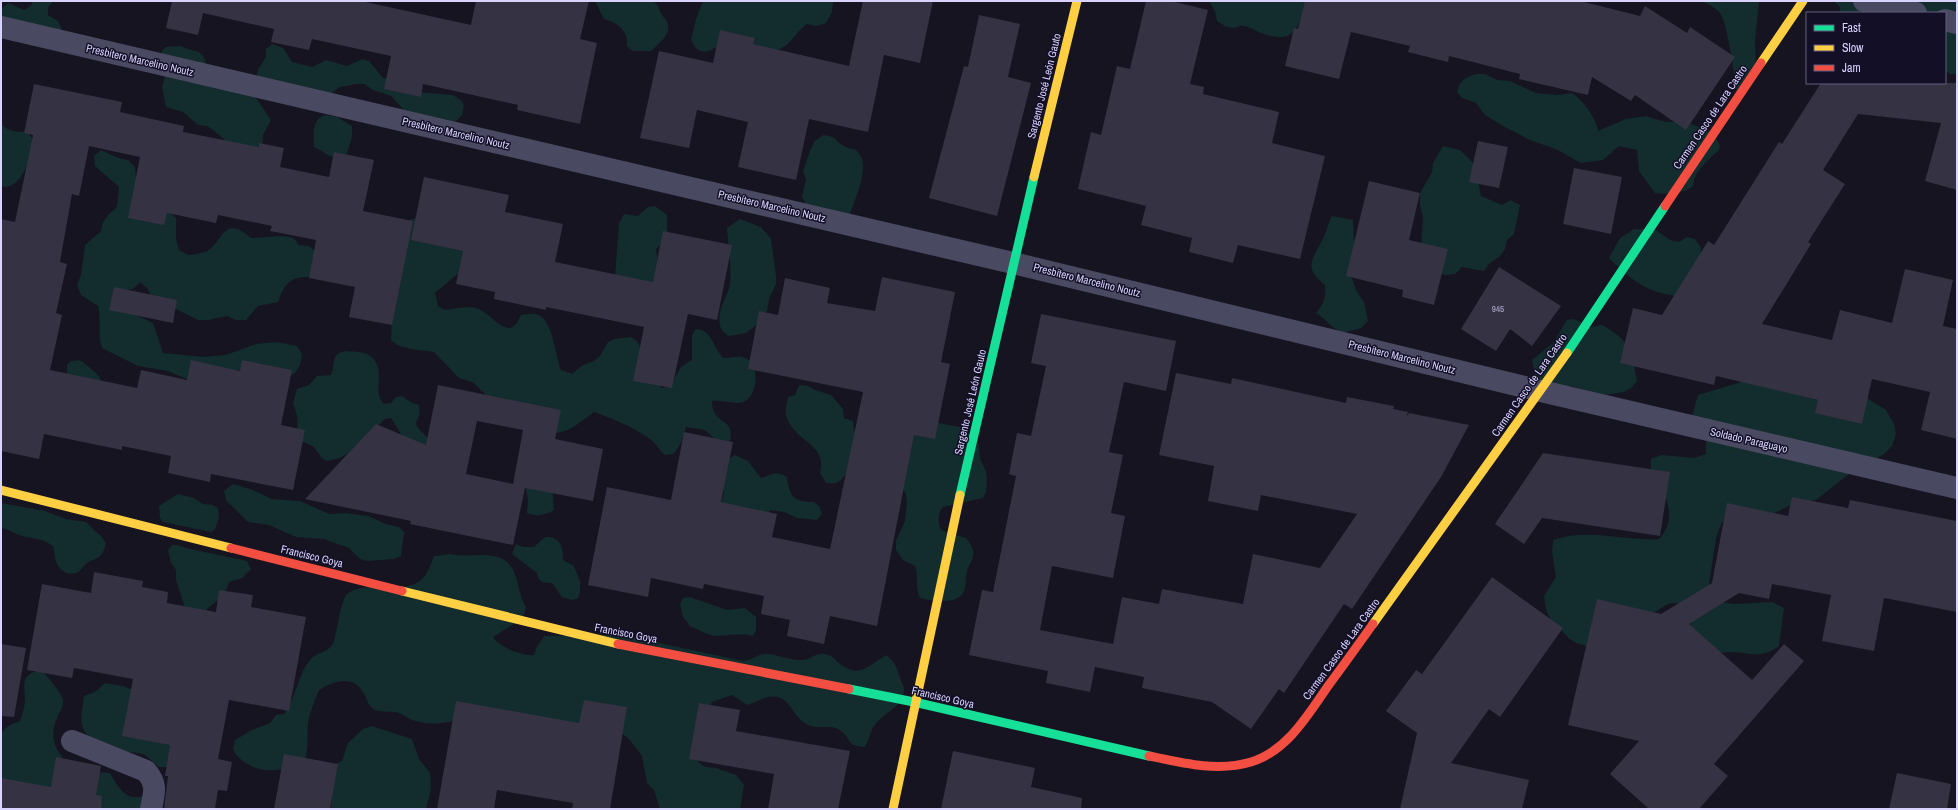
<svg xmlns="http://www.w3.org/2000/svg" width="1958" height="810" viewBox="0 0 1958 810" font-family="'Archivo Narrow',sans-serif">
	<style>
		.green { fill: #132c2d }
		.building { fill: #343243; fill-rule: evenodd }
		.lines { fill: none; stroke-linecap: round; stroke-linejoin: round }
		.street { stroke: #4a4962; stroke-width: 22 }
		.fast { stroke: #16e098; stroke-width: 9 }
		.slow { stroke: #ffcf43; stroke-width: 9 }
		.jam { stroke: #f24e42; stroke-width: 9 }
		.labels { text-anchor: middle; dominant-baseline: central; stroke-width: 3; stroke-linejoin: round; paint-order: stroke }
		.number-label { font-size: 9px; fill: #b0acd0 }
		.street-label { font-size: 11px; fill: #d9d4ff; stroke: #130f26 }
	</style>
	<rect width="100%" height="100%" fill="#161421"/>
	<path class="green" d="M33,1H53L48,8V15L58,21L62,30L66,32L35,45L17,42L15,33L1,22L2,8L9,3L24,10L31,6Z
		M595,1H651C660,4 658,8 662,15C663,17 665,18 666,20C674,33 659,43 651,51H632L627,46C628,31 619,23 604,19Z
		M703,1H833L832,12L826,23L816,26L807,24C796,31 790,47 777,50C764,53 736,46 721,46C714,46 709,54 701,51C695,49 694,45 691,40L696,19Z
		M1209,1H1306C1298,30 1294,45 1261,33C1256,31 1248,26 1243,26C1240,25 1237,28 1234,28C1227,28 1222,24 1217,21L1215,11Z
		M1698,1H1759L1755,41L1756,67L1737,93C1734,76 1728,24 1720,13C1715,7 1706,2 1698,1Z
		M1834,1H1957V74H1950L1945,70V13H1840V7Z
		M272,44L283,48L292,62L312,67L326,60L347,66L362,59L369,61L383,78L397,79L416,92L453,95L462,101L464,106L462,115L455,122L404,110L391,96L373,90L364,84H357L340,87L329,95L257,77L258,69L266,57V49Z
		M181,46C197,54 205,47 207,71L256,98L271,120L263,135L262,154L228,149L225,140L213,130L207,126L198,125L183,112L166,107L162,87L165,77L166,68L161,57L162,51L166,47Z
		M1477,74H1485L1497,80L1510,81L1536,93L1557,95L1572,93C1582,99 1597,119 1598,131L1626,119L1646,116L1666,122H1686L1712,132L1720,145L1719,150C1708,160 1694,171 1693,186C1682,195 1669,194 1655,193L1639,171L1637,150L1619,146L1603,160L1581,163L1558,150L1530,140L1503,126L1485,115L1476,103L1462,98L1457,92C1460,80 1465,77 1477,74Z
		M325,115L337,117L352,126V137L346,156C331,161 326,152 314,147C314,134 311,120 325,115Z
		M1,123C7,132 18,132 28,132L34,141C31,155 22,192 1,186Z
		M823,135C839,137 833,140 844,146C848,149 855,148 858,152C871,165 855,199 850,214L806,204L802,197L806,179L803,171L810,151L814,142Z
		M1443,146L1460,150L1480,170L1478,181L1481,196L1502,205L1510,200L1520,205L1514,234L1507,240L1505,249L1499,257L1490,263L1484,271L1462,267L1455,274L1445,275L1435,272L1421,249L1423,216L1420,206V193L1432,172L1433,163Z
		M101,150L118,158L128,160L135,167L136,178C151,189 160,207 176,218V239L179,250L188,255C194,254 201,254 207,251C224,241 223,213 251,238C261,238 286,234 293,238C295,239 297,243 299,245L309,246L317,253L316,271L308,277C289,276 284,286 278,302L258,306L246,320H236L227,316L208,320H198L152,297L147,288L140,282L133,289L123,290C128,318 130,311 153,323L163,353L203,357L214,356L226,355L256,344L277,342L297,346L302,354L300,365L295,373L286,378L238,370L229,374L189,380L168,371L138,366L102,348C97,334 102,320 98,306L81,295L77,285L81,275L85,245L101,231L103,222L109,214L117,207L119,187L95,166L94,156Z
		M655,206L667,215V239L656,249L661,287L615,277L619,223L624,214L638,216L648,207Z
		M1332,216L1353,220L1354,245L1350,274L1357,292L1364,302L1368,321L1361,328L1343,333C1330,327 1327,320 1316,313C1324,304 1326,296 1325,285C1301,267 1314,257 1324,237C1327,230 1328,223 1332,216Z
		M416,218L466,248L461,271L435,293L438,306L445,310C456,309 465,305 476,308C491,313 497,328 511,328L517,323L521,315C527,314 537,312 542,317C554,329 555,355 561,370L572,374L583,365L594,361L600,356L608,342L615,339L631,337L637,341L640,347L651,377L662,388L670,386L681,367L692,360V336L695,329C712,329 713,347 723,358C730,358 739,355 745,358C761,364 758,397 743,402C735,405 722,400 712,401C712,427 736,416 730,441L716,440L705,430L686,427C683,438 681,446 673,454L665,455C659,450 656,443 650,439C633,427 614,419 594,412C581,421 570,433 553,433L491,400L474,383L459,378L434,352L411,349L397,345L391,340L392,315L410,220Z
		M740,219L761,227L771,239L776,276V284L769,299L766,317L746,333L729,336C724,333 721,331 720,325C716,310 728,297 730,284C732,265 728,247 727,228Z
		M1634,229L1656,230L1670,240L1679,242L1687,237L1695,239L1701,247L1700,265L1688,297C1651,295 1635,284 1609,258L1620,238Z
		M1574,319L1591,327L1602,325C1629,339 1632,352 1637,381L1631,388L1624,392L1605,395L1597,394L1572,386L1555,387L1535,376L1532,360L1553,343L1567,320Z
		M345,351C352,352 361,351 367,354C390,367 370,391 384,404L391,403L396,397L402,396L412,403L419,405C423,425 406,418 427,437L428,444L423,448L403,444L401,434L391,418L385,419L352,451L340,458L327,461L322,458L313,446L301,441L298,436L297,416L293,403L297,389L309,385L317,376L331,375C336,363 330,354 345,351Z
		M79,360C84,362 85,364 89,367C97,375 102,375 101,388L67,387V365L71,361Z
		M1748,380L1817,400L1867,398L1886,410L1894,424L1896,434L1892,446L1884,454L1849,474L1816,500L1793,504L1766,517L1730,519L1722,522L1716,538L1709,585L1721,602L1734,604L1772,602L1784,608L1779,646C1761,659 1751,653 1731,652C1725,652 1718,653 1712,653L1689,629L1694,613C1689,608 1684,603 1676,603C1666,602 1658,611 1649,616C1640,621 1600,644 1592,645C1580,647 1571,641 1563,632C1549,617 1547,618 1544,596L1556,577L1552,552L1553,540C1590,528 1621,541 1659,539C1672,525 1672,508 1662,491C1659,485 1653,478 1651,472C1651,468 1651,463 1651,459L1661,455L1694,458L1706,454V440L1692,417L1698,395Z
		M799,385L808,386L815,390L831,395L843,409L844,418L853,421L854,431L859,440C854,452 850,477 836,483C833,484 829,483 826,483L820,473C828,443 793,442 786,415C785,410 787,402 788,397L795,395Z
		M934,422L964,428L979,445L980,459L986,471L987,481L986,492L983,498L943,507C937,514 938,521 941,530L966,538C978,553 973,556 967,571C965,578 967,586 963,593C956,605 931,601 920,598C915,588 919,577 915,566L903,560L896,550V541L905,521L907,501L906,495L900,482L911,438L922,427Z
		M735,455L748,461L761,478C772,475 776,470 787,477C790,498 794,502 814,502L819,506L822,514L817,520L797,518L784,512L770,510L767,517L720,510L724,492L722,485L728,459Z
		M552,482L554,510C546,515 536,517 527,513L528,499L525,486Z
		M233,484L253,490L272,499L300,501L329,514L345,513L368,516L386,524L399,527L404,532L401,556L394,559L367,561L360,559L349,548L324,539L296,537L269,525L248,522L226,500L224,491Z
		M178,494L194,498L203,504L213,505L218,508L219,518L215,529L211,532L163,522L160,518L159,506Z
		M1,503L45,511L66,519L86,522C93,530 101,534 106,543C103,556 100,557 89,562C84,564 82,570 78,572C69,577 58,570 56,561C54,556 55,552 53,546C42,538 34,539 22,536C15,534 9,529 1,528Z
		M545,537C560,536 563,546 563,560L574,566L580,581V592L578,598L573,600L562,597L552,583C544,583 538,583 537,573L512,554L516,544L523,547H534Z
		M172,545H178L186,548L247,561L251,569L242,578L229,582C225,598 215,601 204,612L167,767H159L144,754L98,748C78,726 80,725 84,696L95,692L105,683L123,686L137,692L183,615L184,604L176,580V570L171,563L168,550Z
		M450,554C470,559 504,546 514,572C519,584 519,595 526,607L523,618L493,637C498,646 523,657 534,655L537,647L544,636L609,635C620,629 626,634 636,638L743,661C751,660 757,655 763,654C771,652 790,661 802,660C810,660 816,652 825,654C832,655 835,660 840,664C861,679 869,665 886,655C895,662 897,667 900,678C901,682 904,685 904,689C904,709 879,713 872,730C869,736 869,740 865,747C845,746 852,739 841,731C833,724 821,729 811,726C791,721 793,693 768,697C761,699 754,703 747,705L732,695L712,702C703,718 696,743 697,761L705,767L716,768L736,775L744,785L740,809H660L654,790L647,783L642,756L629,739L620,732L454,721C440,724 426,725 412,720C407,717 401,713 395,712C388,711 380,713 374,709C367,705 368,700 364,694C354,674 334,681 319,690C315,701 310,711 308,723C307,737 309,750 304,763C295,765 285,770 276,770C259,772 241,764 233,750L235,740L252,730L270,723L276,715L284,714C296,698 298,673 311,659C318,651 330,653 334,641C337,631 341,600 347,594C366,578 406,597 423,578C428,573 431,563 434,556Z
		M690,597L727,610L745,608L756,617V630L753,636L745,634L714,636L705,633L690,626L683,617L680,604L683,598Z
		M41,670C47,676 61,692 63,700C64,707 59,712 57,718C51,732 52,745 62,756L58,796L1,786V733L8,726L20,721C22,715 24,709 25,702C25,684 19,675 41,670Z
		M372,726L412,739L419,759L430,773L431,789L426,809H331L334,765L342,761L348,743L363,729Z
		M97,772L110,773C119,789 128,804 147,794L162,809H87Z"/>
	<path class="building" d="M172,1H361L471,25L476,1H589L580,39L597,43L580,124L517,110L518,105L423,84L421,97L384,89L391,56L312,39L309,50L271,42L274,29L203,13L198,35L166,28Z
		M863,1H933L920,63L884,55L868,132L809,119L796,180L738,167L748,122L697,110L689,148L640,138L659,51L713,63L720,30L755,38L753,44L849,66Z
		M1146,1H1171L1208,10L1190,84L1204,87L1203,94L1279,112L1272,143L1325,156L1300,259L1238,245L1233,263L1189,252L1192,238L1141,225L1146,206L1078,189L1091,132L1101,135L1117,66L1130,69Z
		M1305,1H1580L1640,16L1645,6L1687,33L1690,27L1735,57L1686,130L1635,95L1631,101L1592,77L1588,95L1519,79L1520,74L1449,56L1448,62L1408,52L1410,46L1351,32L1339,79L1285,66L1294,28L1298,29Z
		M979,15L1020,24L1008,77L1031,83L997,216L929,198L964,66L968,67Z
		M1821,83H1957V190L1925,181L1941,123L1858,114L1823,170L1845,184L1808,242L1811,244L1762,324L1832,340L1840,310L1892,323L1905,269L1953,280L1943,326L1957,329V439L1921,430L1930,392L1872,379L1862,424L1815,413L1818,400L1716,376L1714,385L1620,363L1633,308L1662,315L1708,241L1714,245L1779,142L1782,144Z
		M34,84L122,102L120,112L184,126L183,132L259,147V143L284,148L280,167L329,177L334,152L374,160L363,211L413,221L392,325L349,317L355,287L309,278L316,240L270,231L272,226L218,215L216,223L167,213L164,225L128,218L140,157L89,146L79,196L72,194L60,262L67,264L56,313L62,315L50,370L137,388L141,370L187,380L191,360L240,371L242,360L292,370L281,425L305,430L293,490L211,474L210,482L168,473L171,456L122,446V450L44,434L39,459L1,451V219L15,222L33,135L24,133Z
		M1478,141L1508,147L1499,188L1469,182Z
		M1574,168L1622,177L1611,234L1563,224Z
		M424,177L509,195L505,212L563,224L555,262L653,282L663,231L732,245L717,320L688,314L672,388L633,381L644,327L546,307V310L494,299L495,292L456,284L463,251L411,240Z
		M1369,181L1420,193L1409,240L1448,249L1434,305L1402,297L1403,290L1346,276Z
		M1499,267L1561,306L1532,346L1510,329L1496,351L1461,329Z
		M882,277L955,292L941,362L950,364L935,439L914,435L877,626L830,616L824,644L787,636L790,620L761,614L764,596L704,584L703,589L651,578L648,597L588,585L607,487L671,500L684,432L733,442L721,502L777,514L772,537L830,549L863,392L748,369L759,311L778,315L785,278L830,288L827,303L875,311Z
		M114,287L177,300L173,323L109,310Z
		M1041,314L1176,341L1166,391L1124,382L1109,452L1123,455L1111,513L1125,516L1113,578L1052,566L1040,630L1113,644L1122,597L1159,604L1162,589L1243,604L1253,554L1320,568L1357,514L1261,495L1258,511L1208,501L1214,466L1159,455L1176,373L1231,384L1232,378L1346,403L1347,397L1394,406L1393,409L1408,412L1406,417L1409,413L1469,425L1441,477L1352,609L1344,604L1284,693L1279,689L1251,729L1212,702L1142,688L1144,677L1095,667L1090,692L1046,683L1048,671L969,655L982,590L993,592L1016,476L1009,474L1017,433L1031,436L1046,366L1031,363Z
		M438,385L561,410L555,439L603,449L593,501L525,488L513,545L410,524L411,521L305,499L376,424L426,445ZM477,421L523,430L513,484L466,474Z
		M1543,453L1670,472L1660,536L1542,518L1524,544L1495,524Z
		M1792,497L1848,508L1850,500L1957,521V612L1884,598L1874,651L1822,641L1831,595L1772,584L1769,599L1739,593L1689,624L1752,680L1784,644L1804,661L1714,764L1728,776L1699,809H1649L1610,774L1639,741L1568,725L1597,599L1661,614L1712,583L1727,503L1788,516Z
		M94,572L143,581L142,587L168,592L167,603L216,612L219,590L253,595L251,607L306,617L289,711L229,700L218,759L232,762L227,791L218,790L215,809H164L168,776H165L170,745L122,736L133,679L74,668L72,678L27,670L42,584L91,593Z
		M1492,577L1563,628L1500,717L1489,709L1451,763L1529,780L1522,809H1400L1417,733L1386,711L1416,670L1422,674Z
		M1,644L26,648L14,717L1,716Z
		M584,700L627,707L610,809H572L573,803L497,790L494,809H437L456,701L579,723Z
		M699,703L740,710L736,731L850,751L838,809H768L774,774L689,759Z
		M953,751L1035,768L1031,787L1082,798L1081,809H941Z
		M284,754L338,764L330,809H274Z
		M56,757L101,766L96,795L102,796L101,809H1V778L51,787Z
		M1897,773L1951,784L1947,809H1889Z"/>
	<g class="lines">
		<path class="street" d="M1864,1L1916,13
			M1945,20L1957,23
			M1,27L1013,263L1541,391L1957,488
			M72,741L146,771C158,785 154,793 151,809"/>
		<path class="fast" d="M1567,353L1665,206
			M960,495L1034,177
			M849,689L914,702L1149,756"/>
		<path class="slow" d="M1761,63L1803,1
			M1034,177L1077,1
			M1,490L231,548
			M402,591L618,644
			M1373,624L1567,353
			M893,809L960,495"/>
		<path class="jam" d="M1665,206L1761,63
			M231,548L402,591
			M618,644L849,689
			M1149,756C1182,763 1218,772 1251,762C1287,751 1308,715 1328,686C1343,666 1358,645 1373,624"/>
	</g>
	<g class="labels">
		<g class="number-label">
			<text x="1498" y="309">945</text>
		</g>
		<g class="street-label">
			<text transform="translate(140 60) rotate(13)">Presbítero Marcelino Noutz</text>
			<text transform="translate(1044 86) rotate(-76)">Sargento José León Gauto</text>
			<text transform="translate(1710 117) rotate(-56)">Carmen Casco de Lara Castro</text>
			<text transform="translate(456 133) rotate(13)">Presbítero Marcelino Noutz</text>
			<text transform="translate(772 206) rotate(13)">Presbítero Marcelino Noutz</text>
			<text transform="translate(1087 280) rotate(14)">Presbítero Marcelino Noutz</text>
			<text transform="translate(1402 357) rotate(14)">Presbítero Marcelino Noutz</text>
			<text transform="translate(1529 385) rotate(-55)">Carmen Casco de Lara Castro</text>
			<text transform="translate(970 402) rotate(-77)">Sargento José León Gauto</text>
			<text transform="translate(1749 440) rotate(13)">Soldado Paraguayo</text>
			<text transform="translate(312 556) rotate(14)">Francisco Goya</text>
			<text transform="translate(626 633) rotate(11)">Francisco Goya</text>
			<text transform="translate(1341 649) rotate(-54)">Carmen Casco de Lara Castro</text>
			<text transform="translate(943 697) rotate(13)">Francisco Goya</text>
		</g>
	</g>
	<rect width="1958" height="810" fill="none" stroke="#d9d4ff" stroke-width="4"/>
	<rect x="1806" y="12" width="140" height="72" fill="#130f26" stroke="#625e7d"/>
	<rect x="1814" y="25" width="20" height="6" fill="#16e098" stroke="#625e7d"/>
	<text x="1842" y="32" font-size="12" fill="#d9d4ff">Fast</text>
	<rect x="1814" y="45" width="20" height="6" fill="#ffcf43" stroke="#625e7d"/>
	<text x="1842" y="52" font-size="12" fill="#d9d4ff">Slow</text>
	<rect x="1814" y="65" width="20" height="6" fill="#f24e42" stroke="#625e7d"/>
	<text x="1842" y="72" font-size="12" fill="#d9d4ff">Jam</text>
</svg>
